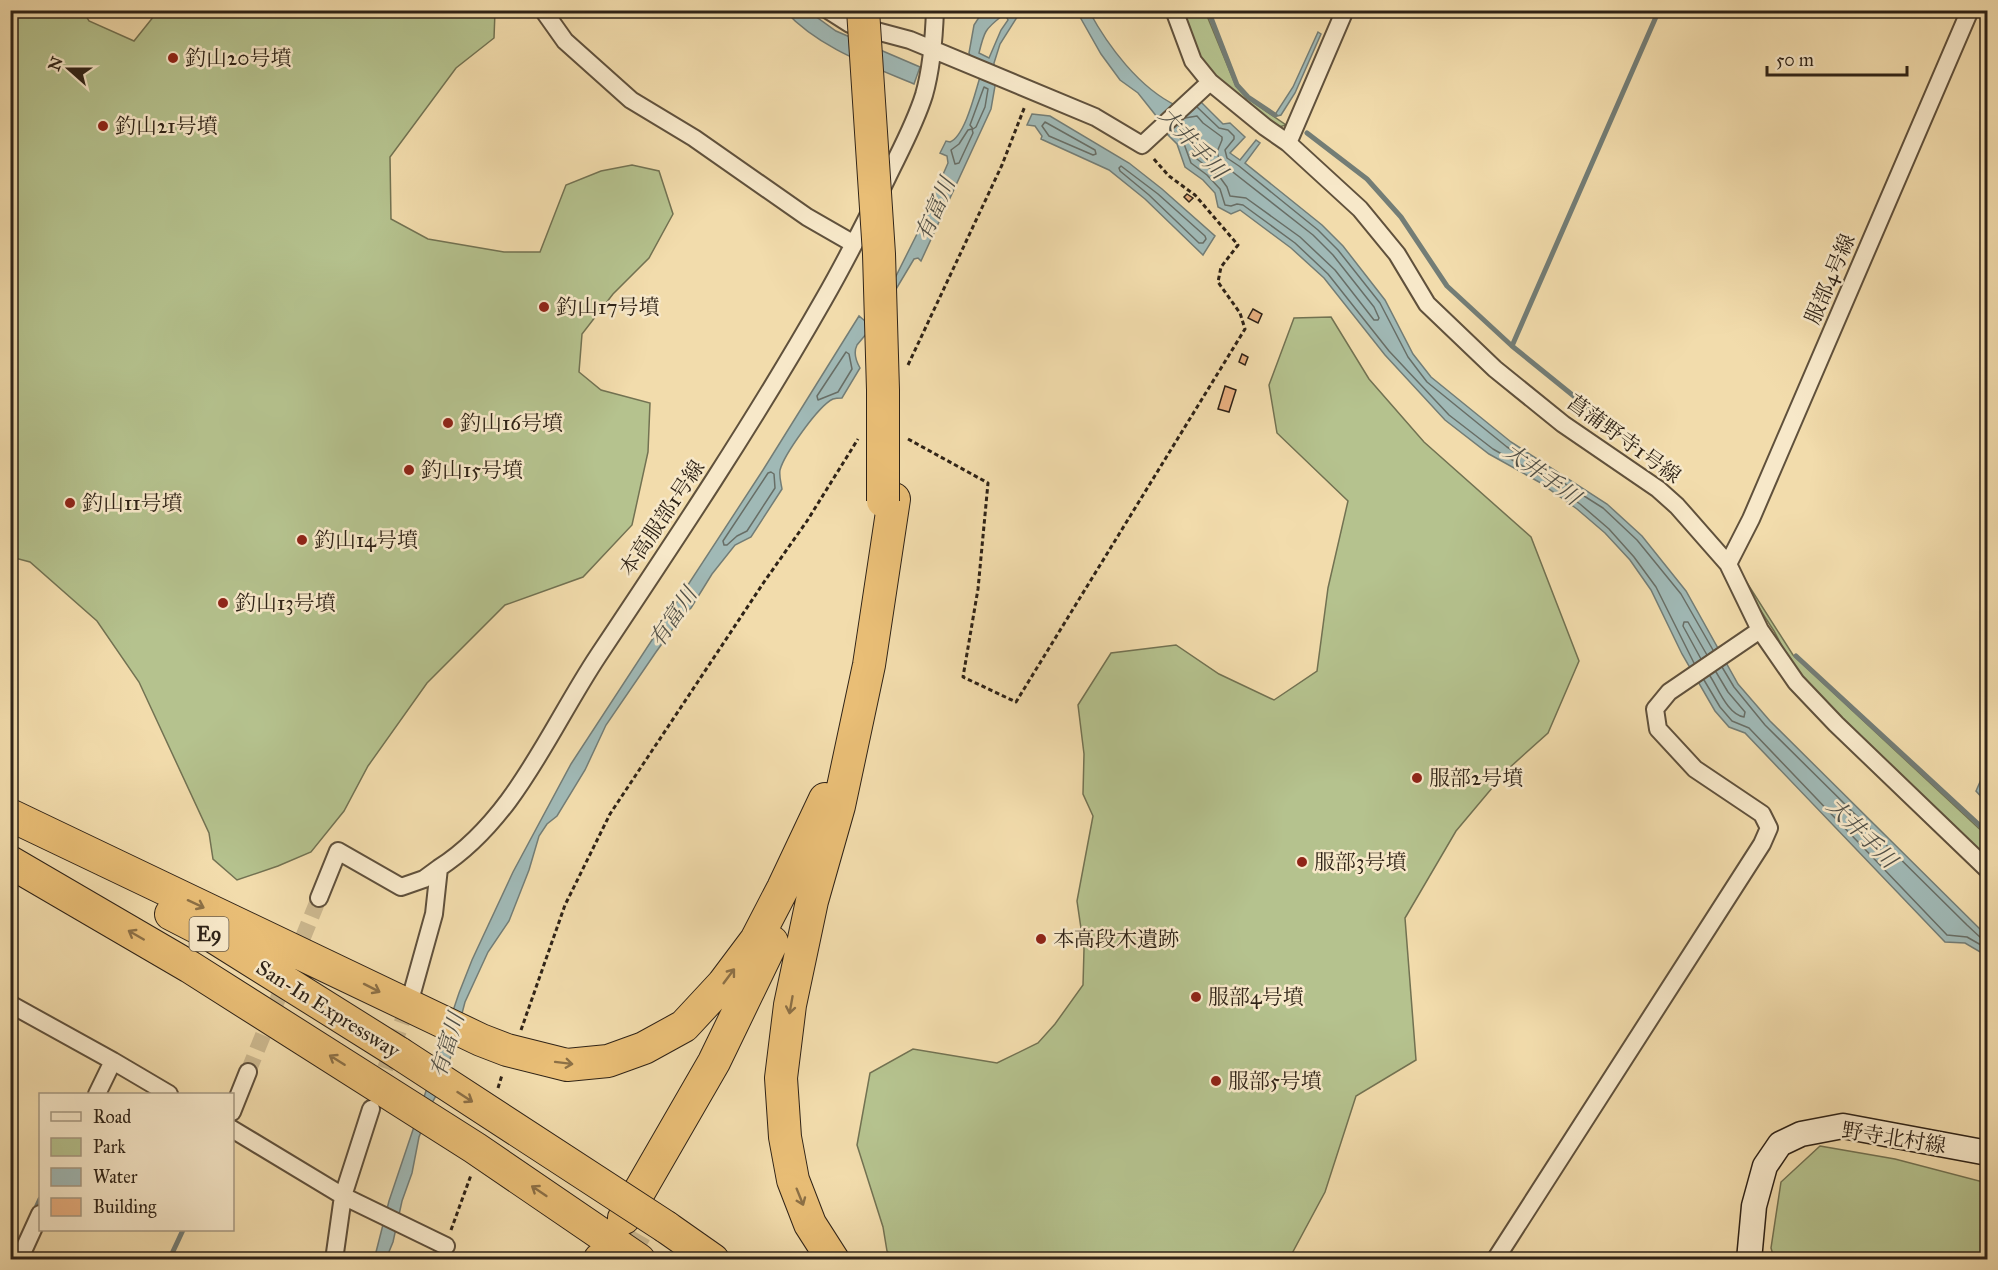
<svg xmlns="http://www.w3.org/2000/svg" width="1998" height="1270" viewBox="0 0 1998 1270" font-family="'IM FELL Great Primer','Noto Serif JP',serif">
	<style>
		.green { fill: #b5c28e; stroke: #727252; stroke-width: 1.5 }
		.water { fill: #a0b9b6; stroke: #737d76; stroke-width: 1.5; fill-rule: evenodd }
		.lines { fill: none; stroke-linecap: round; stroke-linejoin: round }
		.shore { stroke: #686e66; stroke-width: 1.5 }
		.stream { stroke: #737d76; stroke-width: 5 }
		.building { fill: #e8af7f; stroke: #2f2317; stroke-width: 1.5 }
		.street-tunnel { stroke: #cbb78e; stroke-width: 16; stroke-dasharray: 16 8; stroke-linecap: butt }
		.highway-tunnel { stroke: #cbb78e; stroke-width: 32; stroke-dasharray: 32 16; stroke-linecap: butt }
		.street-casing { stroke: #60513c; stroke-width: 20 }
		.secondary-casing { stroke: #2f2317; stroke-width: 27 }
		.highway-casing { stroke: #2f2317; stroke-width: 34 }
		.path { stroke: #2f2317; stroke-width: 3; stroke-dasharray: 4.5 3; stroke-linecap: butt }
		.street { stroke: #f7e8c9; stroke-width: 16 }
		.secondary { stroke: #f7e8c9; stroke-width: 24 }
		.highway { stroke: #e9be76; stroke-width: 32 }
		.highway-bridge-casing { stroke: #2f2317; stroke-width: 34; stroke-linecap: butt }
		.highway-bridge { stroke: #e9be76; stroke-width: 32 }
		.oneway { stroke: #8c7046 }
		.poi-dot { fill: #8f2418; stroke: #f7e8c9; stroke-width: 2 }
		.labels { text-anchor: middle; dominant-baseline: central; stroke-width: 5; stroke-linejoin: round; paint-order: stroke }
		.shield { fill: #f7e8c9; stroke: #6b5e4c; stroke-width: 1.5 }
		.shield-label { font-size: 20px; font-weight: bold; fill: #2f2317 }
		.poi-label { font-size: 21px; fill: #2f2317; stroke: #f7e8c9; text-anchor: start }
		.street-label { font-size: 21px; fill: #2f2317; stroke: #f7e8c9 }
		.water-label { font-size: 22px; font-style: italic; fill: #515047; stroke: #f7e8c9 }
	</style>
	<rect width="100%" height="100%" fill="#f2dcac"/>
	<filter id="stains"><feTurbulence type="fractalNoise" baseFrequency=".00333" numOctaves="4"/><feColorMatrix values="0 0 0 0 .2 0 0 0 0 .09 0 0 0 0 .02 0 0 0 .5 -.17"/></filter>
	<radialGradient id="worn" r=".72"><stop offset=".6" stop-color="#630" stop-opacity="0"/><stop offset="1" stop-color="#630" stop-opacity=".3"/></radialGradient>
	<path class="green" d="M11,10L83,11L89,21L134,41L158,11H495L494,38L456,68L390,157L391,219L428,239L504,252H540L566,185L601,171L632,165L659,171L673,214L649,258L613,294L582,334L579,372L601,390L650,403L648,452L632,525L583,577L505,605L427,683L368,766L344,811L311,852L278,866L237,880L213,859L209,833L139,682L97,621L30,562L11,557Z
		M1179,11H1205L1236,86L1247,98L1286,125L1279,127L1269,125L1205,68Z
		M1331,317L1369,379L1424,442L1531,537L1579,661L1548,733L1508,769L1456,831L1405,918L1416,1060L1356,1096L1325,1192L1289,1259H895L887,1251L883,1227L857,1145L870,1073L913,1049L997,1063L1038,1043L1055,1024L1083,985L1084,949L1077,901L1093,816L1083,794L1084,754L1078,705L1111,653L1176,645L1219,674L1274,700L1317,671L1328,588L1348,501L1277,433L1269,385L1294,318Z
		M1735,564L1793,655L1987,836V858L1975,852L1799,678L1774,631L1746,588Z
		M1820,1146L1895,1159L1987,1183V1259H1774L1771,1248L1781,1182Z"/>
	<path class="water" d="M785,11H808L836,31L920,67L914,84C869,65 819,48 785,11Z
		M983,11H1021L1000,44L994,63L995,86L991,109L921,261L918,258L914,259L877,321L857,345C853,353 856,361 860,368L842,398C839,398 836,398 833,399C818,406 784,455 780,470C779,477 781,483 782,489L751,537L735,545L712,574L691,608L682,616L656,652L606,725L585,770L557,816L547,824L539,836L529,870L509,921L488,952L465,1002L444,1082L433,1101L419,1137L412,1173L402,1201L393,1242L386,1259L374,1260L389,1201L459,993L472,960L513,872L571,764L763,470L859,316L865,321L894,280L918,232L948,163L947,156L940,153L946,141L950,142C965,136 975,93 980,77L969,53L974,25ZM1002,16H1006L1008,20L1001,30L989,58L979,53C984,32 985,29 1002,16Z
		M1078,11H1089C1108,46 1139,88 1177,106L1199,100L1223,124L1230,123L1245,137L1230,153L1240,160L1256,140L1260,143L1245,163L1322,225L1343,246L1385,300L1413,354L1431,377L1511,442L1607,504L1642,536L1686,591L1738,684L1770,721L1987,936V956L1965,943L1945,942L1745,733L1729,727L1715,711L1682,654L1651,590L1630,560L1605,533L1577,509L1539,482L1489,454L1445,420L1385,355L1324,278L1291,248L1240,210L1231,214L1218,207L1215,193L1203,180L1185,167L1177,144L1166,133L1161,122L1138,93L1120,80L1101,54L1080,17Z
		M1318,32L1321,34L1295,93L1281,115L1277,116L1276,113L1293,87Z
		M1032,114L1050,116L1129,163L1162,189L1215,236L1203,255L1145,199L1109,170L1041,139L1042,136L1035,126L1027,125Z
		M1987,766V779L1983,791L1987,797V803L1976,791Z"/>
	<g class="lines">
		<path class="shore" d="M984,87L988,89L985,107L976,127L973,129L970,125Z
			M1197,107L1219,128L1228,130L1234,136V139L1225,150L1227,158L1239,166L1318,230L1338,250L1380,303L1408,357L1427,382L1507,447L1603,508L1637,540L1681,594L1713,650
			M1045,122L1095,150L1096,154L1093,155L1049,136L1042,126Z
			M1178,125L1189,136L1197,159L1219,176L1227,187L1230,196L1246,198L1300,237L1335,270L1374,320H1378L1379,318L1374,307L1333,255L1313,235L1220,162L1217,152L1222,140V137L1203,123L1197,116L1185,118
			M972,129L973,133L959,163L955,164L951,150L959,144L968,130Z
			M1172,130L1183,141L1191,163L1207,175L1220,189L1225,205L1231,206L1237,204L1243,205L1295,243L1328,274L1389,351L1449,415L1493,449L1542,477L1580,504L1609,529L1634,557L1656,587L1694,663
			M1121,166L1158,194L1205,236L1206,239L1203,243H1199L1149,195L1120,171L1119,168Z
			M846,352L849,354L852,369L838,392L818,400L817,396Z
			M771,472L774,474L775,488L747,531L737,536L727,545H724L723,541L768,473Z
			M1701,659L1683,626L1684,622H1688L1707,655
			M1722,667L1734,687L1765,725L1967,925L1982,939L1988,940
			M1710,676C1718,688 1728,715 1744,717L1745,712L1728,692L1716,672
			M1704,680L1720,707L1732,721L1749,728L1947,935L1967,937L1988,949"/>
		<path class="stream" d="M1208,10L1237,85L1248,97L1275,115
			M1307,133L1367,179L1401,217L1447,286L1512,346L1591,410
			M1512,346L1659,10
			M1796,656L1988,833
			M34,1212L40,1199
			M169,1260L183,1230"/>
	</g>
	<path class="building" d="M1187,194L1193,198L1189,202L1184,197Z
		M1253,309L1262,314L1258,323L1248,318Z
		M1242,354L1248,357L1245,365L1239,362Z
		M1225,386L1236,390L1229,412L1218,409Z"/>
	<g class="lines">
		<path class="street-tunnel" d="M248,1072L319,898
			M377,1091L410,1000"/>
		<path class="highway-tunnel" d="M620,1260L639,1227"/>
		<g class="street-casing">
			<path id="street" d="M543,10L565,41L631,100L694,138L807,217L854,244
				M828,10L850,24L910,40L1095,117L1142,145L1210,82L1265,127L1288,143L1360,209L1397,254L1427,304L1495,369L1563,424L1658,489L1677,506L1728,564L1760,630L1796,682L1836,724L1988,870
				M1174,10L1193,61L1210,82
				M1288,143L1345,10
				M1728,564L1751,519L1970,10
				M319,898L338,851L401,887L424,879L439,868
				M412,993L434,914L439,868C515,819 549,730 598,656C676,539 754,422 824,299C847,259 867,219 887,178C900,151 915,124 924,95C932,67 934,39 935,10
				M10,1004L113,1061L97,1094
				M113,1061L169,1094
				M232,1112L248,1072
				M232,1129L343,1196L446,1246
				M19,1260L40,1214
				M334,1260L343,1196L371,1109
				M1495,1260L1762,844L1769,828L1762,814L1695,769L1658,729L1655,709L1669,692L1760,630"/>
		</g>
		<g class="secondary-casing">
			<path id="secondary" d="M1749,1260L1754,1206L1765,1166L1780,1144L1801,1134L1843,1126L1988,1153"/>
		</g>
		<g class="highway-casing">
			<path id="highway" d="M10,815L481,1040L507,1050L567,1065L608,1061L644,1048L684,1026L723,984L756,940L783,888L825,799
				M10,862L190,967L475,1148L639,1260
				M171,914L206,932L399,1053
				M624,1218L714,1062L772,942
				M666,1227L713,1260
				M600,1260V1259
				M833,1260L810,1224L793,1180L785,1137L781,1078L790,1005L812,901L839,806L869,665L894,499"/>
		</g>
		<path class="path" d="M908,365L1002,165L1025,106
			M908,439L988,483L978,589L963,677L1016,702L1245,329L1240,313L1218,282L1221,267L1238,245L1195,195L1169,176L1152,157
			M521,1030L565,905L610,814L764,582L807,521L858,439
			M498,1088L502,1075
			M451,1230L471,1175"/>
		<use href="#street" class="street"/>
		<use href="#secondary" class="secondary"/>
		<use href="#highway" class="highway"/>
		<g class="highway-bridge-casing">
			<path id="highway-bridge" d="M863,10L879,254L883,390V501
				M399,1053L666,1227"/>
		</g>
		<use href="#highway-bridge" class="highway-bridge"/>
	</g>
	<defs><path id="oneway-shaft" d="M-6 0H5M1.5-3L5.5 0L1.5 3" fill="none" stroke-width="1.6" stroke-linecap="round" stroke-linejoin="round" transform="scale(1.5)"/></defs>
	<g class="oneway">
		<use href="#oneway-shaft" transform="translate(196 904) rotate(25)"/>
		<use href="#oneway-shaft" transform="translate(136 935) rotate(-150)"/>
		<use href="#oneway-shaft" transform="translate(729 976) rotate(-53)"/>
		<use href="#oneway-shaft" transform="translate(372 988) rotate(27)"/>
		<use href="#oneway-shaft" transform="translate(791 1005) rotate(100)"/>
		<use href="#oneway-shaft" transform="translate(337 1060) rotate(-148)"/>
		<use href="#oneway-shaft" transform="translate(564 1063) rotate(7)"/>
		<use href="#oneway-shaft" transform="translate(465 1097) rotate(33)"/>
		<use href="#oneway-shaft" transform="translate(539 1191) rotate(-146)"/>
		<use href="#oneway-shaft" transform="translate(800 1197) rotate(68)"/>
	</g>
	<g class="poi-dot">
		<circle cx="173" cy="58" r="6"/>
		<circle cx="103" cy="126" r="6"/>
		<circle cx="544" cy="307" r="6"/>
		<circle cx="448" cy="423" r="6"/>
		<circle cx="409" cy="470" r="6"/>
		<circle cx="70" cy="503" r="6"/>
		<circle cx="302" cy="540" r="6"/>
		<circle cx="223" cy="603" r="6"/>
		<circle cx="1417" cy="778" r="6"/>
		<circle cx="1302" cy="862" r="6"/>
		<circle cx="1041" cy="939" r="6"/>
		<circle cx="1196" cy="997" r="6"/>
		<circle cx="1216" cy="1081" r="6"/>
	</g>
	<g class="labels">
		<rect class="shield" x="189.5" y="917" width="39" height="34" rx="4.5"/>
		<g class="shield-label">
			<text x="209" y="934">E9</text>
		</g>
		<g class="poi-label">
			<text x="185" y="58">釣山20号墳</text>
			<text x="115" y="126">釣山21号墳</text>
			<text x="556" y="307">釣山17号墳</text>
			<text x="460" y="423">釣山16号墳</text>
			<text x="421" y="470">釣山15号墳</text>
			<text x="82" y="503">釣山11号墳</text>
			<text x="314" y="540">釣山14号墳</text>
			<text x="235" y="603">釣山13号墳</text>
			<text x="1429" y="778">服部2号墳</text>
			<text x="1314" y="862">服部3号墳</text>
			<text x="1053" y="939">本高段木遺跡</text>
			<text x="1208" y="997">服部4号墳</text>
			<text x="1228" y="1081">服部5号墳</text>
		</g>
		<g class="street-label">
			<text transform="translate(1830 279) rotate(-67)">服部4号線</text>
			<text transform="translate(1624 439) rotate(36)">菖蒲野寺1号線</text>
			<text transform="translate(662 518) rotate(-56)">本高服部1号線</text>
			<text transform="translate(328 1009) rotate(32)">San-In Expressway</text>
			<text transform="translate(1894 1138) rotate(9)">野寺北村線</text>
		</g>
		<g class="water-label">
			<text transform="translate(1193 143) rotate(47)">大井手川</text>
			<text transform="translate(935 209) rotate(-66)">有富川</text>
			<text transform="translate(1542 474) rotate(36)">大井手川</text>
			<text transform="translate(673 617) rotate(-56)">有富川</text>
			<text transform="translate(1862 833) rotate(45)">大井手川</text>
			<text transform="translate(447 1045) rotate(-73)">有富川</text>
		</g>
	</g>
	<rect width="1998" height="1270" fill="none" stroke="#f2dcac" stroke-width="36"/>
	<rect x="12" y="12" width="1974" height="1246" fill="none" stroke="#2f2317" stroke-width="3"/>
	<rect x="18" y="18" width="1962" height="1234" fill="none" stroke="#2f2317" stroke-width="1.5"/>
	<rect x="39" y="1093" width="195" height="138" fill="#f7e8c9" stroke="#a79982" stroke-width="1.5"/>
	<rect x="51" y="1112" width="30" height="9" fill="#f7e8c9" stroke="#a79982" stroke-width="1.5"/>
	<text x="93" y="1123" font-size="18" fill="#2f2317">Road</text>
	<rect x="51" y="1138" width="30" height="18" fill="#b5c28e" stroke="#a79982" stroke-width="1.5"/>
	<text x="93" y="1153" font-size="18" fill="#2f2317">Park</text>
	<rect x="51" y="1168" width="30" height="18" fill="#a0b9b6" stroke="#a79982" stroke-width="1.5"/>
	<text x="93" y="1183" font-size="18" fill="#2f2317">Water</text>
	<rect x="51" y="1198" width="30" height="18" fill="#e8af7f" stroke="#a79982" stroke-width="1.5"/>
	<text x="93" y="1213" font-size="18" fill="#2f2317">Building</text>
	<g transform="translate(69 69) rotate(291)" stroke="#f7e8c9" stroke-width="4.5" paint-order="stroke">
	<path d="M0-4.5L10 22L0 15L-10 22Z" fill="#2f2317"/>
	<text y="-9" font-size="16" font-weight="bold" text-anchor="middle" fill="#2f2317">N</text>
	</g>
	<path d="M1767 66v9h140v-9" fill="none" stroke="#2f2317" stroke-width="3"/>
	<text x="1776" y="66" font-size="18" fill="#2f2317" stroke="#f7e8c9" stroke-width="4.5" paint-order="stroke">50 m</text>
	<rect width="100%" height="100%" filter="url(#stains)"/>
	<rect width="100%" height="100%" fill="url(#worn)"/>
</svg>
